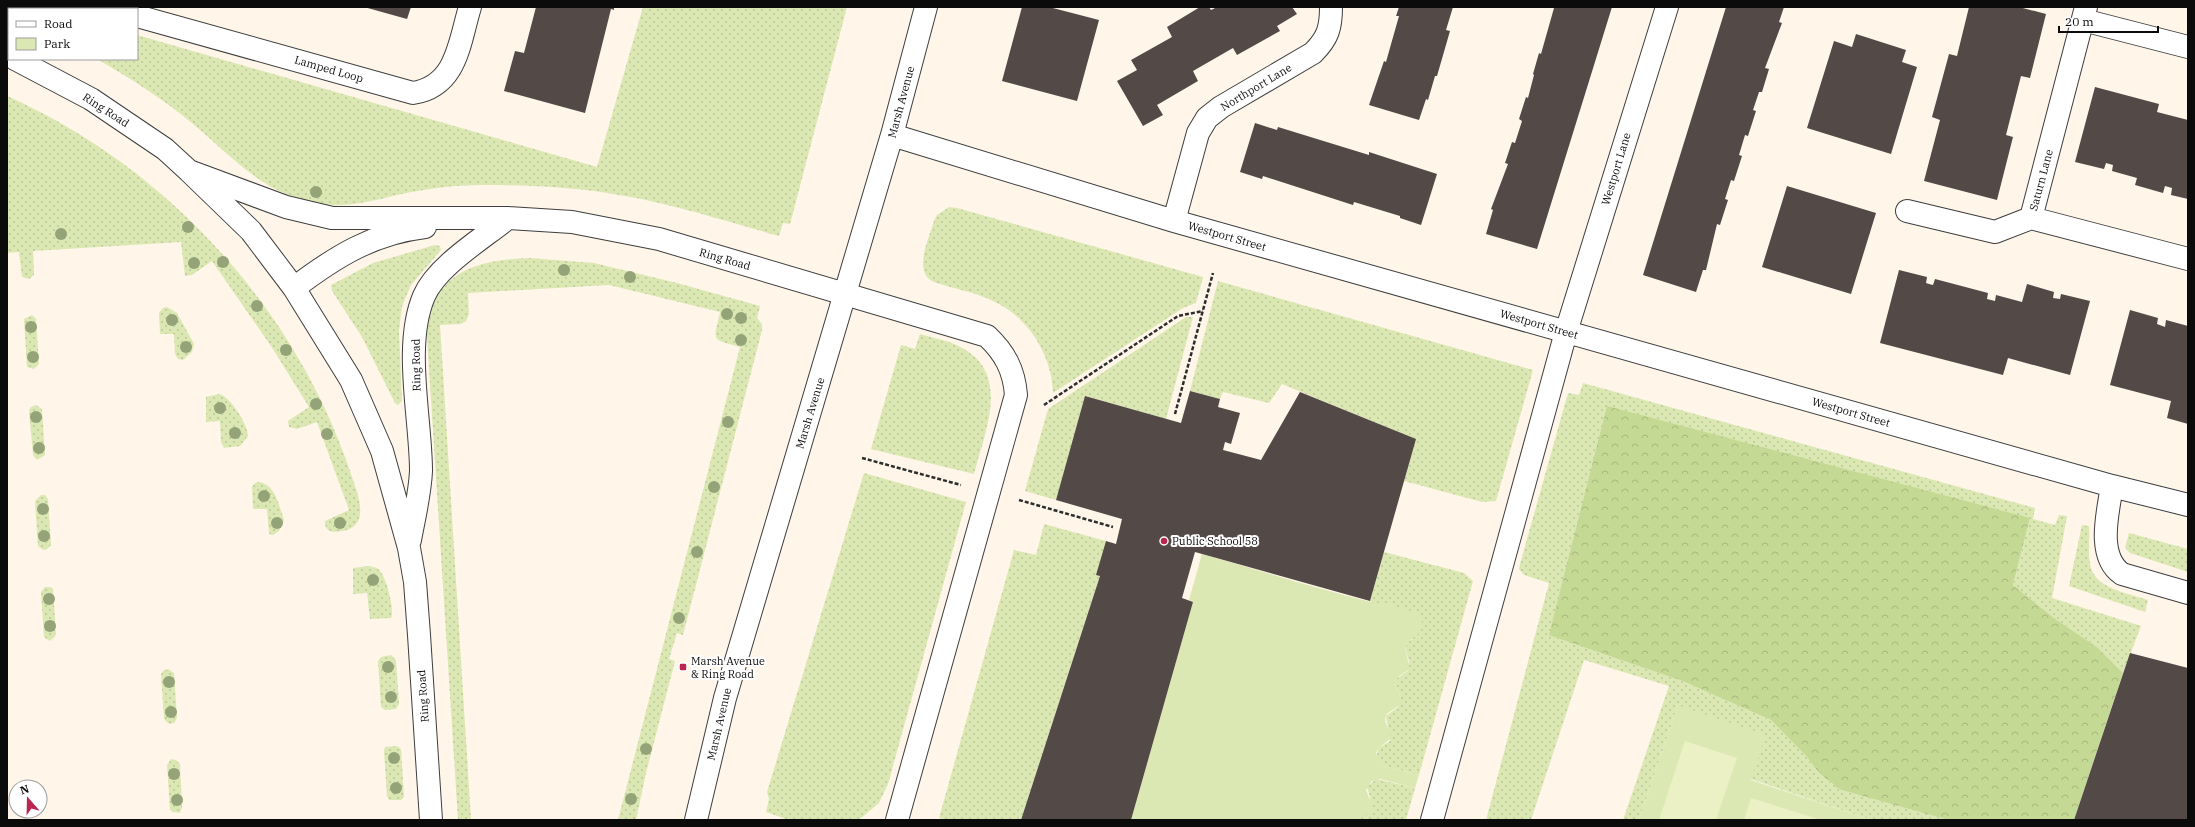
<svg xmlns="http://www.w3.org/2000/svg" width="2195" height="827" viewBox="0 0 2195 827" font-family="'IBM Plex Serif',serif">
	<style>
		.grass { fill: url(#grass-dots) }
		.forest { fill: url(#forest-crowns) }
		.park { fill: #dce8b3 }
		.pitch { fill: #ebf0c5 }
		.building { fill: #534947 }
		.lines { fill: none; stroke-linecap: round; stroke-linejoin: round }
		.minor-casing { stroke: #3e3e3e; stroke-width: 24 }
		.path { stroke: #2d2d2d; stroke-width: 2.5; stroke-dasharray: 4 2; stroke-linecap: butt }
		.minor { stroke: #fff; stroke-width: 22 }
		.tree { fill: #94a478 }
		.poi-dot { fill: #ba2450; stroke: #fff; stroke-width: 1.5 }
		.labels { text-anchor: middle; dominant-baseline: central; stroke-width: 4; stroke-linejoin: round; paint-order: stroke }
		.street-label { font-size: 11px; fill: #0b0b0b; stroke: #fff }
		.poi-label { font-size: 11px; fill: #0b0b0b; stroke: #fff; text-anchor: start }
	</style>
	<defs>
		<pattern id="grass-dots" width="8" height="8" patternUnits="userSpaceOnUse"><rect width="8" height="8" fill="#dce8b3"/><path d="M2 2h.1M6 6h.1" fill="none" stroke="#bbc699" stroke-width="1.8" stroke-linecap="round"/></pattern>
		<pattern id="forest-crowns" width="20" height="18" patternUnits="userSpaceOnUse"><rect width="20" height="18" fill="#c4d993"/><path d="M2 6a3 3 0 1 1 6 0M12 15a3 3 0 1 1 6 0" fill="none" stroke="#a7b97d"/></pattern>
	</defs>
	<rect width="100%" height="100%" fill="#fff5e9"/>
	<path class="grass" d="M7,7H41L48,9H9V18L7,17Z
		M643,7H847L790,224L783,223L779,236C728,222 677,205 625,196C578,187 530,185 482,185C454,185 424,189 397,195C361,204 333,211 296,198C254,184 226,151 192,123C163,99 130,78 97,59H137V35L597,167Z
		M7,96C169,168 299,312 353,480C359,498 370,526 342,531C334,533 324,532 325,521L349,510L317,422L297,429L289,427L288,421L309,407L271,346L212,261L192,275L185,276L181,242L33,251L34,275L29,279L22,277L19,252L7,253Z
		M949,207L957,208L1203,277L1196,303L1183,308L1053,393C1052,356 1029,318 995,302C976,292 954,289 934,282C912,272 929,239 934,221L937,215Z
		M435,245L440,246L441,250L411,285L402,306L399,331L402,401L398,405L395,403L362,337L332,291L331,285L373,263Z
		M530,258L594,263L677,283L760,306L757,318L762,324V330L683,635L677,633L669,659L675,661L646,773L636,820H618L740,347C709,339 714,341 720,312L609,285L468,293L469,314L466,321L461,324L440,325L471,820H458L427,337C431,273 474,260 530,258Z
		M1218,281L1533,370L1496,501L1482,502L1404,481L1415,439L1282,384L1269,403L1223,392L1220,399L1190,391Z
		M167,307L177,313L194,344L192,352L183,360L178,359L175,354L174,334H160L159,313L163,308Z
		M32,315L36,319L39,364L34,369L27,367L24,319Z
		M1186,317H1193L1166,419L1086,396L1056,500L1025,491L1048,409Z
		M920,334C934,338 951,341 964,349C1011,376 984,434 974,474L871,449L901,345L915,349Z
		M1583,383L2035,508L2033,519L2055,525L2059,515L2067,516L2052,598L2141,626L2123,673L2097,647L2054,618L2013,585L2030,518L1680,680L1771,720L1806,756L1820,774L1841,790L1948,820H1871L1751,779L1678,705L1639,820H1623L1669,686L1584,660L1531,820H1486L1549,583L1524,575L1519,569L1520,564L1568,393L1579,395Z
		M219,394C231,397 248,425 248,436L240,446L224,448L221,442L220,421L206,422V397Z
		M36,405L42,409L45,455L37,460L33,455L29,410L31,407Z
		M864,473L966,502L888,784L879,803L859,820H789L766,812L769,799L767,792Z
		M259,482C276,485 279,506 284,520L279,531L273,535L269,534L267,509H253L252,487L255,483Z
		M41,495H45L48,499L51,545L47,549L43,550L38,546L35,501Z
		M1044,524L1106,541L1097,574L1100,576L1021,820H945L939,818L1014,550L1036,555Z
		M2082,525L2089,526C2090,539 2088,552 2090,564C2094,589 2128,593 2148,600L2145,612L2069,586Z
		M2129,533L2188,549V572L2130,553L2125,548Z
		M1384,552L1464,573L1473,581L1419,775L1380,765L1376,756L1379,748L1390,741L1386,716L1398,707L1401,698L1394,683L1396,679L1408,671L1409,661L1405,648L1408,642L1413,639L1370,601Z
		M369,566C372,567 376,567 378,569C386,574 395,610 391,618L370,619L367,593L353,594V568Z
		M45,587H51L53,589L56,635L50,641L44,637L41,592Z
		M391,655L396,660L399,704L396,709L385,710L381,707L378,661L381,657Z
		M168,669L174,673L177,718L174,723L169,724L164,719L161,674L163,671Z
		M397,746L401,749L404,797L401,800H389L387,796L384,751L385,747Z
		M171,759L176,760L180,764L182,807L180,813L172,812L170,809L167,765Z
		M1376,779L1415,788L1406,820H1358L1370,811V797L1367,787Z"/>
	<path class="forest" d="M1607,406L2030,518L2013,585L2054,618L2097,647L2123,673L2074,820H1948L1841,790L1820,774L1806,756L1771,720L1680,680L1549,635Z"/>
	<path class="park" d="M1202,554C1258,570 1314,588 1371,602C1383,604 1417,608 1421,619C1427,635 1409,636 1405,648L1410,669L1399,676L1394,683L1401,698L1400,704C1397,708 1391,710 1387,714C1381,722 1392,730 1391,738L1379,748L1376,753L1380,765L1419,775L1415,788L1380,779L1372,781L1366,790L1373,807L1371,811L1358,820H1131L1193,602L1189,600Z
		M1678,705L1766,735L1751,780L1871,820H1639Z"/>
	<path class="pitch" d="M1685,741L1737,758L1716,820H1659Z
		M1751,798L1821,820H1744Z"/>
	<path class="building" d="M364,7H411L407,19Z
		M536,7H614V10L611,9L585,113L504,91L515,51L524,53Z
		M1022,7H1049L1099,20L1077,101L1002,81Z
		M1200,7H1209L1211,10L1217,7H1292L1297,14L1277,26L1280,31L1237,55L1233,48L1193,71L1198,81L1157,105L1163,115L1143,126L1117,81L1137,70L1131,60L1172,37L1167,27Z
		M1399,7H1453L1446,30L1450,31L1437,76H1435L1428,100L1426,99L1419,120L1369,105L1384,61L1386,62L1399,16H1396Z
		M1556,7H1612L1537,249L1486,234L1493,210L1491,209L1508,164L1505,163L1512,142L1515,143L1522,121L1519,119L1526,97L1528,98L1534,75L1533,74L1539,53L1541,54L1554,8Z
		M1726,7H1784L1779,22L1782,23L1765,68L1769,69L1762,92H1759L1753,110L1756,111L1748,136L1745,135L1739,155L1742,156L1734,181L1731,180L1725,199L1728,200L1720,225L1717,224L1706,270H1703L1696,292L1643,275Z
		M1969,7H2019L2046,14L2030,78L2021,76L2006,135L2013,137L1997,200L1924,181L1940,120L1932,117L1949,54L1957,56Z
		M1856,34L1906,50L1902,62L1917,67L1891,154L1807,128L1834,41L1852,47Z
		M2095,87L2159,104L2157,112L2188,120V199L2171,195L2172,188L2165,186L2163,193L2135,185L2137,178L2112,171L2113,165L2106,163L2104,169L2075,162Z
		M1255,123L1277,130L1278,127L1369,155V152L1437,174L1421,225L1400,218V216L1354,202L1353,205L1263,176L1262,179L1240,172Z
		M1787,186L1876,213L1851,294L1762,267Z
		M1899,270L1927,277L1926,283L1929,284L1933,285L1935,279L1988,293L1987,299L1995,301L1996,295L2022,302L2027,284L2054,292L2053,298L2060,299L2061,294L2090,301L2070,375L2008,358L2003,375L1880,343Z
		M2130,310L2158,318L2157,324L2165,327L2166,320L2188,326V424L2167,418L2171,401L2110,385Z
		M1190,391L1220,399L1218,407L1240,413L1231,444L1225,442L1223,450L1261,460L1300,392L1416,439L1370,601L1195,552L1182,598L1193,602L1131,820H1021L1100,576L1096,575L1106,541L1116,544L1122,519L1056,500L1085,396L1181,423Z
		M2130,653L2188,668V820H2074Z"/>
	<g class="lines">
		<g class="minor-casing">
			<path id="minor" d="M106,7L113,9
				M2086,7L2031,218L2188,259
				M137,16L413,93C457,86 459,43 470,7
				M2083,20L2188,47
				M15,59L91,99L165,149L189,171L251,231L294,288L351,380L382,451L409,548L415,582L419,635L431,820
				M892,135L1174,221L2112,486L2188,505
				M189,171L286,207L332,218H508L572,222L659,239L987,336C1005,353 1014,370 1016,395L897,820
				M1907,211L1995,232L2031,218
				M1174,221L1198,133L1207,118L1221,107L1313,53C1328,38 1331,28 1331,7
				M294,288C335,257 373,233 425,227
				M2112,486C2108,512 2096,556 2122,574L2188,593
				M410,540C414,518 420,494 421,471C421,419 403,345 424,296C437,266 482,239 508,218
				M696,820L725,698L892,135L926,7
				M1432,820L1566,332L1667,7"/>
		</g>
		<path class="path" d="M1044,405L1178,316L1203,311
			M1175,414L1213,273
			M862,458L961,485
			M1019,500L1113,527"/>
		<use href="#minor" class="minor"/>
	</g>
	<g class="tree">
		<circle cx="316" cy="192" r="6"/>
		<circle cx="188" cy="227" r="6"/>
		<circle cx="61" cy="234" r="6"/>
		<circle cx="223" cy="262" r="6"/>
		<circle cx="194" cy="263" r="6"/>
		<circle cx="564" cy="270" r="6"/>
		<circle cx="630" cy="277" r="6"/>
		<circle cx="257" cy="306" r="6"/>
		<circle cx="727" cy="314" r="6"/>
		<circle cx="741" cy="318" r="6"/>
		<circle cx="172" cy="320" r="6"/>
		<circle cx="31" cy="327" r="6"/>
		<circle cx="741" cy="340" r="6"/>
		<circle cx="186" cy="347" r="6"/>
		<circle cx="286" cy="350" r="6"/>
		<circle cx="33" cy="357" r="6"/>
		<circle cx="316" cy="404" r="6"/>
		<circle cx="220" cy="408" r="6"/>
		<circle cx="36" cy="417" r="6"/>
		<circle cx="728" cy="422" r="6"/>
		<circle cx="235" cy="433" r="6"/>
		<circle cx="327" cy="434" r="6"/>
		<circle cx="39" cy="448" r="6"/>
		<circle cx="714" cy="487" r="6"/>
		<circle cx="264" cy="496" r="6"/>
		<circle cx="43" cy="509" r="6"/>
		<circle cx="277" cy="523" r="6"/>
		<circle cx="340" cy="523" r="6"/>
		<circle cx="44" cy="536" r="6"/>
		<circle cx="697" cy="552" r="6"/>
		<circle cx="373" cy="580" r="6"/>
		<circle cx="49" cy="599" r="6"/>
		<circle cx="679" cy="618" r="6"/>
		<circle cx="50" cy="626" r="6"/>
		<circle cx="388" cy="667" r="6"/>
		<circle cx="169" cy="682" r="6"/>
		<circle cx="391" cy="697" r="6"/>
		<circle cx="171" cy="712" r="6"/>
		<circle cx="646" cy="749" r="6"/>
		<circle cx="394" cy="758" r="6"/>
		<circle cx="174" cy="774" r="6"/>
		<circle cx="396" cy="788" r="6"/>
		<circle cx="631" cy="799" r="6"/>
		<circle cx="177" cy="800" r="6"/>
	</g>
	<g class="poi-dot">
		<circle cx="1164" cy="541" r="4"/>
		<rect x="679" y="663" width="8" height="8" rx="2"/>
	</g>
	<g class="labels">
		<g class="street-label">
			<text transform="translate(329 69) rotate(16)">Lamped Loop</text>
			<text transform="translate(1256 87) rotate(-31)">Northport Lane</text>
			<text transform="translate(901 102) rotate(-75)">Marsh Avenue</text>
			<text transform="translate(106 110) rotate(33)">Ring Road</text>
			<text transform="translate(1616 169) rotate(-73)">Westport Lane</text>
			<text transform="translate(2041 180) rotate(-75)">Saturn Lane</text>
			<text transform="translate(1227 236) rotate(16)">Westport Street</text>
			<text transform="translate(725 259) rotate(16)">Ring Road</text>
			<text transform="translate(1539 324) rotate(16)">Westport Street</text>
			<text transform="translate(416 365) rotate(-91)">Ring Road</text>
			<text transform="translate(1851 412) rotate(16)">Westport Street</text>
			<text transform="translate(810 413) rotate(-73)">Marsh Avenue</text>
			<text transform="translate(423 696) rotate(-94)">Ring Road</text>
			<text transform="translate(719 724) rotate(-77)">Marsh Avenue</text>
		</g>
		<g class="poi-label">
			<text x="1172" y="541">Public School 58</text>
			<text x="691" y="661">Marsh Avenue<tspan x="691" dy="13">&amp; Ring Road</tspan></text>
		</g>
	</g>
	<rect width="2195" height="827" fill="none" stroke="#0b0b0b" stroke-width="16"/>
	<rect x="8" y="8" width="130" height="52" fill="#ffffff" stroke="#9d9d9d"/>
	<rect x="16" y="21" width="20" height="6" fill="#ffffff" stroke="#9d9d9d"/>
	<text x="44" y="28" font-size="12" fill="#0b0b0b">Road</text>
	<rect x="16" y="38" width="20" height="12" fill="#dce8b3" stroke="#9d9d9d"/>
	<text x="44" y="48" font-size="12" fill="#0b0b0b">Park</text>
	<g transform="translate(28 799) rotate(340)"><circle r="19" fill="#ffffff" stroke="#9d9d9d"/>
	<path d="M0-3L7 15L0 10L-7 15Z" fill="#ba2450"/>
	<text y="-6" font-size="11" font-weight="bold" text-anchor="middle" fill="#0b0b0b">N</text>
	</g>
	<path d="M2059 26v6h99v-6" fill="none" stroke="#0b0b0b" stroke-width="2"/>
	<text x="2065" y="26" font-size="12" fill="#0b0b0b" stroke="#ffffff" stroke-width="3" paint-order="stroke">20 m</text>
</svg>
